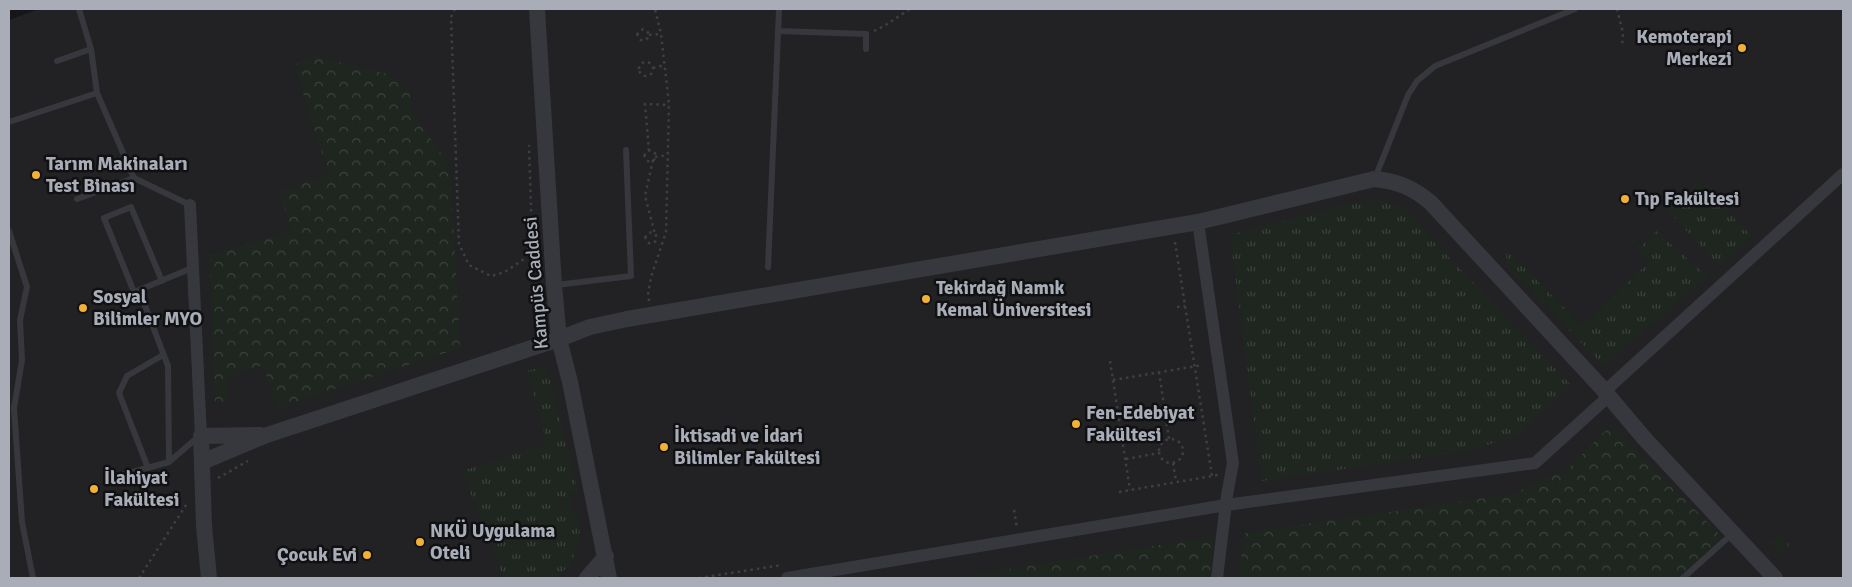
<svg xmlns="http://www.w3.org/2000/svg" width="1852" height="587" viewBox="0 0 1852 587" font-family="Signika,sans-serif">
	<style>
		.built { fill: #222225 }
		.grass { fill: url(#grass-tufts) }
		.forest { fill: url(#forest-crowns) }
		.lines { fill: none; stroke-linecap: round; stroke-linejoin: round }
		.path { stroke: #3d3f44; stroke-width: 2.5; stroke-dasharray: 2.5 4; stroke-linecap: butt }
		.service { stroke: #37383d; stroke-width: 6 }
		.minor { stroke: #37383d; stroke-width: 12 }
		.tertiary { stroke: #37383d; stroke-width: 16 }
		.poi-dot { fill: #f2b134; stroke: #111113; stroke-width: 2 }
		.labels { text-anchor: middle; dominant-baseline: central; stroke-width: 5; stroke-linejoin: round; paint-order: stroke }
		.poi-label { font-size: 19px; font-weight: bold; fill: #a8adb8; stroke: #111113; text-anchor: start }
		.street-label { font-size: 19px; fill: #a8adb8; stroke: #111113 }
	</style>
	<defs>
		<pattern id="grass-tufts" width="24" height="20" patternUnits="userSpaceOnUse" patternTransform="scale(1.25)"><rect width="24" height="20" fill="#1e261f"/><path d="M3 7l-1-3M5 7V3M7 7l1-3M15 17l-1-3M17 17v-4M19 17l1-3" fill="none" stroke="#3c433d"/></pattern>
		<pattern id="forest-crowns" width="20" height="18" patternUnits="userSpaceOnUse" patternTransform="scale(1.25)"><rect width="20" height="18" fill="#1e261f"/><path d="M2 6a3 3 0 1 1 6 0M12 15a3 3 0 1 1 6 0" fill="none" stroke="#3c433d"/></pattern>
	</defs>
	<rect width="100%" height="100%" fill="#161618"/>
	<path class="built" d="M39,9H1843V578H9V20Z"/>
	<path class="grass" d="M1699,181L1752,237L1720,266L1668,211Z
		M1378,200C1405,205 1410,213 1426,233L1570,384L1516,437L1461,452L1262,481L1230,235L1352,203Z
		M1656,231L1708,277L1603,365L1507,267L1506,249L1583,327L1649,262L1626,238L1628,236L1640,248Z
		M542,367L548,372L578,491L570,492L571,514L580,518L579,542L571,564L555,578H504L462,471L547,444L527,371Z
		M1780,534L1784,539L1782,545L1787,542L1789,546L1778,555L1775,551L1778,544L1772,548L1769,543Z"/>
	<path class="forest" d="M313,56L388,74L409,90L413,114L450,166L460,348L277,408L263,365L226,378L229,405L215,402L209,255L291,231L280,191L329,175L294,65Z
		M1611,425L1725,540L1683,578H1238L1245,533L1513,494L1569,468Z
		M1215,536L1210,578H953Z"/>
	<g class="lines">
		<path class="path" d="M455,9L451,17L459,244L469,265L491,276L505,272L524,259L532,239L529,145
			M1617,9L1623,33L1622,47
			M637.5 35a5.5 5.5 0 1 1 11 0a5.5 5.5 0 1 1-11 0Z
			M874,31L884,26L910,9
			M649,35L661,34
			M639 69a7 7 0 1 1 14 0a7 7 0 1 1-14 0Z
			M653,68L665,65
			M644.5 156a5.5 5.5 0 1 1 11 0a5.5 5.5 0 1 1-11 0Z
			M649,151L645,104L669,105
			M655,157L668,155
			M653,160L645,196L655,234
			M645.5 238a5.5 5.5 0 1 1 11 0a5.5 5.5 0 1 1-11 0Z
			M1175,242L1212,476
			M649,301L648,292L652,274L666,232L669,104L661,34L655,9
			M1177,307L1185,306
			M1110,361L1130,490
			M1159,372L1169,439
			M1113,380L1203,365
			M1108,419L1119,417
			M1159 451a12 12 0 1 1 24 0a12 12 0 1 1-24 0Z
			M1126,459L1159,453
			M1173,463L1176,481
			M218,478L248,461
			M1119,492L1218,475
			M1014,510L1017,528
			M139,578L188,502
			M699,578L782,565"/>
		<path class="service" d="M79,9L91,49L97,93L134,178
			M778,31L866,34V49
			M57,61L91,49
			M9,122L97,93
			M1375,178L1408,95L1417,81L1435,66L1575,9
			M77,199L134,178L190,205
			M9,231L27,287L20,320L22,360L14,408L22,522L33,578
			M768,267L779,9
			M556,285L631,276L626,150
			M139,290L168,366L169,462L198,437
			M134,292L104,218L131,207L162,281
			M115,300L192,268
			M148,468L119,393L127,376L163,355
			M114,477L169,462
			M1683,578L1732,534"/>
		<path class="minor" d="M190,205L201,436
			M1198,222L1233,463L1227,495L1217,578
			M1605,391L1843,174
			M787,578L1226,505L1535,463L1609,396"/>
		<path class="tertiary" d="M537,9L554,285L559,339L570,382L609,578
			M202,462L264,436L559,339L590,327L627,319L1198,222L1374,179C1397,181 1414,188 1431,203L1601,387L1644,438L1775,578
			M209,578L204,526L201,436L260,435
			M587,578L606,556"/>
	</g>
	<g class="poi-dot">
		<circle cx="1742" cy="48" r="5"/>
		<circle cx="36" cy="175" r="5"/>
		<circle cx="1625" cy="199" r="5"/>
		<circle cx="926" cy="299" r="5"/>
		<circle cx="83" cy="308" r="5"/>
		<circle cx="1076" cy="424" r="5"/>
		<circle cx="664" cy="447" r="5"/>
		<circle cx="94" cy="489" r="5"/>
		<circle cx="420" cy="542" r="5"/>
		<circle cx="367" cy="555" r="5"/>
	</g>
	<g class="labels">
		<g class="poi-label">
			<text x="1732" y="37" text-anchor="end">Kemoterapi<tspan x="1732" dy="22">Merkezi</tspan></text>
			<text x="46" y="164">Tarım Makinaları<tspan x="46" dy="22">Test Binası</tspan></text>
			<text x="1635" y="199">Tıp Fakültesi</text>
			<text x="936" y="288">Tekirdağ Namık<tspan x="936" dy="22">Kemal Üniversitesi</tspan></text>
			<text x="93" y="297">Sosyal<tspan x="93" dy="22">Bilimler MYO</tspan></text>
			<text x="1086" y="413">Fen-Edebiyat<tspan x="1086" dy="22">Fakültesi</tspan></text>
			<text x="674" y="436">İktisadi ve İdari<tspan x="674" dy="22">Bilimler Fakültesi</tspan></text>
			<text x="104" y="478">İlahiyat<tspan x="104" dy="22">Fakültesi</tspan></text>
			<text x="430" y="531">NKÜ Uygulama<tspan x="430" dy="22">Oteli</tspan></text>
			<text x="357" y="555" text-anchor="end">Çocuk Evi</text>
		</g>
		<g class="street-label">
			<text transform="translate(536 283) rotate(-95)">Kampüs Caddesi</text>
		</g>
	</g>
	<rect width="1852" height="587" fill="none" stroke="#a8adb8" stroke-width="20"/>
</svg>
